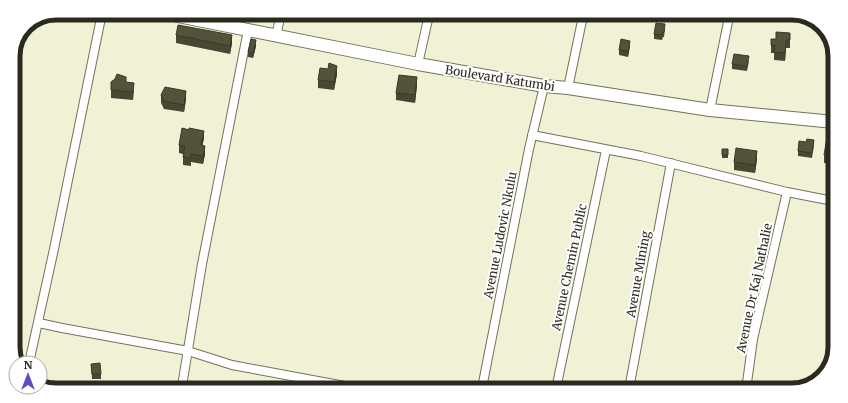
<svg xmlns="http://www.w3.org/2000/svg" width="848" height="403" viewBox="0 0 848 403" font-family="Merriweather,serif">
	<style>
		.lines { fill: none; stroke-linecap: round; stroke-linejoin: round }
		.street-casing { stroke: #73725a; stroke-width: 10 }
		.secondary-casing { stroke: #73725a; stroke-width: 14 }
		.street { stroke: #fff; stroke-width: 8 }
		.secondary { stroke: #fff; stroke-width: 12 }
		.wall { fill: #474733 }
		.shaded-wall { fill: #3a3929 }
		.building { fill: #53523b; stroke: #3a3929 }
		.labels { text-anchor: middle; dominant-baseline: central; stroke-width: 4; stroke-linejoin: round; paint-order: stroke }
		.street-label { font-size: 12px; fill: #2a2a1f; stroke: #fff }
		.rim { fill: none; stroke: #2a2a1f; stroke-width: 5 }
	</style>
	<rect width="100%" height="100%" fill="#f1f1d5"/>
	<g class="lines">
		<g class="street-casing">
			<path id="street" d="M276,36L281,14
				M418,64L429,15
				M568,88L583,16
				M710,110L729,17
				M532,135L641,156L787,192L833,201
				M39,323L62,328L188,351L232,365L350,387
				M29,363L54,249L102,13
				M182,386L202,264L248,30
				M482,388L529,149L544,86
				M556,389L606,150
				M629,389L671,163
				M746,390L753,339L787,192"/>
		</g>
		<g class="secondary-casing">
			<path id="secondary" d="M168,14L418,64L544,86L568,88L710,110L834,122"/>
		</g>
		<use href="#street" class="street"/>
		<use href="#secondary" class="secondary"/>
	</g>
	<path class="wall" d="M665,29L664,37H663L662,40L654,39V34Z
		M790,33V48H786L785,61L774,60V53H771V45L776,39Z
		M176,35L232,43L230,54L176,43Z
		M256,46L253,58L248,57V52Z
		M630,46L628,57L619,55V50Z
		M749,61L747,71L732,69V64Z
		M337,74L334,90L318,88V80Z
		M126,82L134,91L133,100L111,98V90Z
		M417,85L415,103L396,100V93Z
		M161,95L186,99L184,112L164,109L161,103Z
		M204,138L202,145L205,154L203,164L191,162V166L183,165V154L179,153V145Z
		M834,138L833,164L824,163V155Z
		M806,142L814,145L812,158L798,156V151Z
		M722,149H728V158H722Z
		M757,159L755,173L734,170V162Z
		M91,364L101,374V379H92Z"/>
	<path class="shaded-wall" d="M232,35V43L230,54V46Z
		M256,40V46L253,58V53Z
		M786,40V48L785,61V53Z
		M630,41V46L628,57V51Z
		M337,66V74L334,90V82Z
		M417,77V85L415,103V95Z
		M186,91V99L184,112V105Z
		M204,131V138L201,153V145Z
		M205,146V154L203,164V156Z
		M757,151V159L755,173V165Z"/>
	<path class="building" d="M656,23L665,24L664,32H663L662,35L654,34Z
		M178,25L232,35L230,46L176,35Z
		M776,32L790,33V40H786L785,53L774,52L775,45H771V39H776Z
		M251,39L256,40L253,53L248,52Z
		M621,39L630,41L628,51L619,50Z
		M734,54L749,56L747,66L732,64Z
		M329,63L337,66L334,82L318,80L320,68L328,69Z
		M117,74L126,77V82L134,83L133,92L111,90V82L115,79Z
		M399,75L417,77L415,95L396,93Z
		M165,87L186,91L184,105L164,101L161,95Z
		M182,128L189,130V128L204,131L201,145L205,146L203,156L191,154V158L183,157L185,146L179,145Z
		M827,137L834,138V156L824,155Z
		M807,139L814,140L812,153L798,151L799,141L806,142Z
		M736,148L757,151L755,165L734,162Z
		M722,149H728V155H722Z
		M100,363L101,374H92L91,364Z"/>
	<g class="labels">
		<g class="street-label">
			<text transform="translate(500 78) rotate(9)">Boulevard Katumbi</text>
			<text transform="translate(500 235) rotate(-79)">Avenue Ludovic Nkulu</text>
			<text transform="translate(569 267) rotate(-78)">Avenue Chemin Public</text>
			<text transform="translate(638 274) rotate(-80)">Avenue Mining</text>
			<text transform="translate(754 288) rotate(-78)">Avenue Dr Kaj Nathalie</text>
		</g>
	</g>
	<path d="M0 0H848V403H0ZM56 20H792A36 36 0 0 1 828 56V347A36 36 0 0 1 792 383H56A36 36 0 0 1 20 347V56A36 36 0 0 1 56 20Z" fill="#fff" fill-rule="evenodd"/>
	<path class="rim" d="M56 20H792A36 36 0 0 1 828 56V347A36 36 0 0 1 792 383H56A36 36 0 0 1 20 347V56A36 36 0 0 1 56 20Z"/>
	<g transform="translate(28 375)"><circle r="19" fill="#ffffff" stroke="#aaaaa5"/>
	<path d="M0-3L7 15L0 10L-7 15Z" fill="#624bc4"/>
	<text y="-6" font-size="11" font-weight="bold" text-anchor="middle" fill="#2a2a1f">N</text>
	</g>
</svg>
